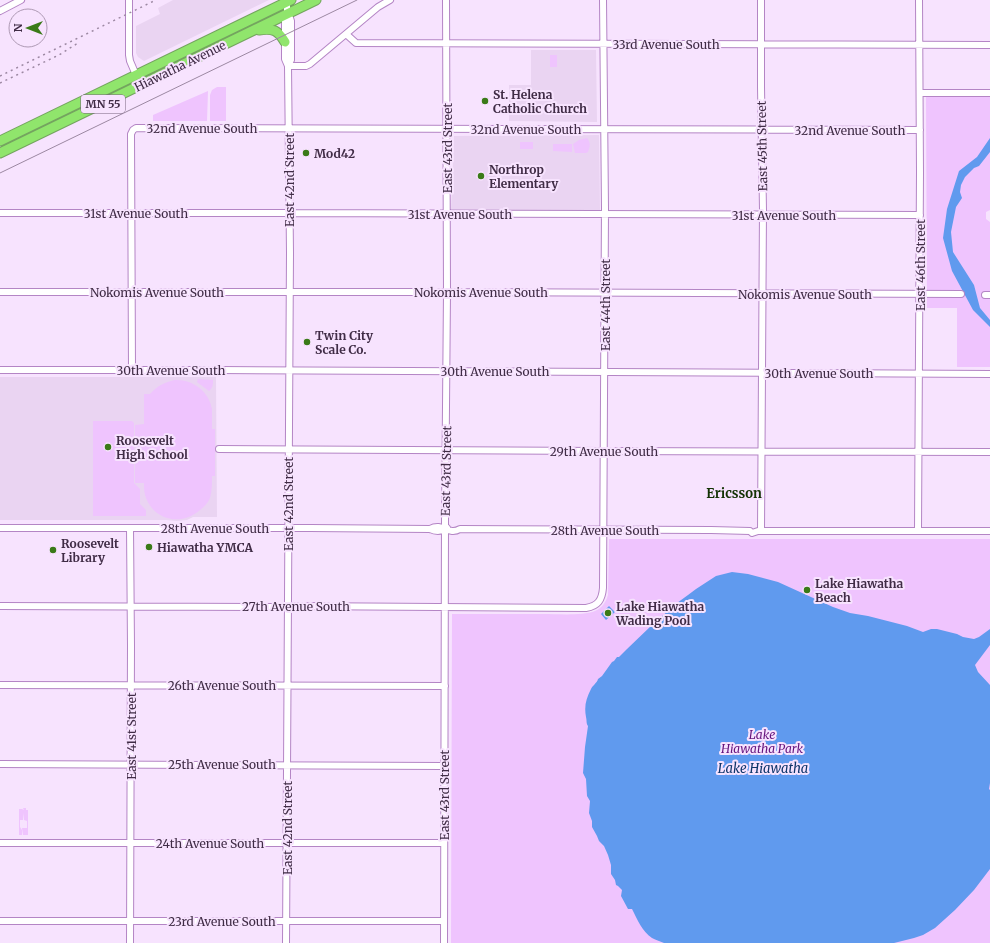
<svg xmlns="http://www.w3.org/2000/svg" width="990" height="943" viewBox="0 0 990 943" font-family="Merriweather,serif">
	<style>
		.built { fill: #ead4f2 }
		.green { fill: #efc4fe }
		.water { fill: #609aee }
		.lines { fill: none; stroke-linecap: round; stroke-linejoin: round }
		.minor-casing { stroke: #b485c5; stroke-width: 8 }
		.highway-casing { stroke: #74a45f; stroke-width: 11 }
		.minor { stroke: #fff; stroke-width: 6 }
		.highway { stroke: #90e56c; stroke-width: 9 }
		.tram { stroke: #9c88a2; stroke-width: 1 }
		.rail { stroke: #9c88a2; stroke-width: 1.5; stroke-dasharray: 2 4; stroke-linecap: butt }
		.poi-dot { fill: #3a7a18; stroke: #f7e3fe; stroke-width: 1.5 }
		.labels { text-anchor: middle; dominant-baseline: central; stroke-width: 4; stroke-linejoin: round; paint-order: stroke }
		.shield { fill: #f7e3fe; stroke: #77637d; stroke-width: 1 }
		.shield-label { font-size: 11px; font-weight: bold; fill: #402c46 }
		.street-label { font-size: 12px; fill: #402c46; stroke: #f7e3fe }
		.poi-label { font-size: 12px; font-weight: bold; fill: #402c46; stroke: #f7e3fe; text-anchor: start }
		.park-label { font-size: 12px; font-style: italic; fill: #65137c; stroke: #f7e3fe }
		.neighbourhood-label { font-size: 13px; font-weight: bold; fill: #133204; stroke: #f7e3fe }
		.water-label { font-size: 13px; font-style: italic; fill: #0f366a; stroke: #f7e3fe }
	</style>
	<rect width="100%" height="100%" fill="#f7e3fe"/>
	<path class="built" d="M173,0H269L144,61L138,57L136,53V26L160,14L158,8Z
		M531,50H596L597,122L509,121V85H531Z
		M599,135L600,210H451L454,136Z
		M0,377H216L217,517H193L187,520L177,521L166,520H0Z"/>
	<path class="green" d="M550,55H557V67H550Z
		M217,87H226V121H210V95L212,90Z
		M208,91L207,121H153V115Z
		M926,96L990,97V210L986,212V219L990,222V367H957V308H927Z
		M587,138C591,143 590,146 588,152L586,153H575L573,144L579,140Z
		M520,142H533V149H520Z
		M553,144H572V152L553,151Z
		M198,379L213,380C213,384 213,388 209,391L197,382Z
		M175,380C192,379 209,391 212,409C212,416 212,422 212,429H215V476H212C212,484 212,491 210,498C208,503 204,507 200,510C182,526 155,521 146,498C144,493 144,488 144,483H135V425L144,424V394H150C157,386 165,382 175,380Z
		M93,421H132L134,423V483L140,489V504L146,510V516H93Z
		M609,539H990V943H451L452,614C482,614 513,614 543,614C558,614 582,616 595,611C602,608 606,602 608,595Z
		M23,808H26V810H28V835H23L22,828H27V821L24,820V813L23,820H20V827L22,830V835H19V809H22L24,810Z"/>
	<path class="water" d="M990,138V152L979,166L974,168L965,177L961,185L960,192L962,198L956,207L951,232L953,252L974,285L980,308L990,320V327L973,310L952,271L943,238L947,209L959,171L977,157Z
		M732,572L748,574L778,582L833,607L850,613L868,616L907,626L923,632L931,629H937L957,634L963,637L974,639L979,637L990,629V645L975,665L978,672L990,685V783L989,789L990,790V869L974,890L955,910L935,928L923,935L914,938L894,943H664C660,941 655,940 652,938C642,931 637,919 632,909H628L621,896L622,890L618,886L616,885L615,880L611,874V865L608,855L604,846L599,841L597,836L592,827V821L589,813L590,801L587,796L586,779L583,773L585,747L588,726C586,723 587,721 586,717C584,706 586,699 591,689C593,685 597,683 598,679L602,676L612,662L614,661L617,657H619L627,649L652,625L677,603L688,595L696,589L716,576Z
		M609,606L615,612L606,620L601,614Z"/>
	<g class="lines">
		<g class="minor-casing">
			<path id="minor" d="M129,0V55L130,61L136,75
				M761,0V87L763,210L761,531
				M0,11L21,0
				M287,14L290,18L291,21V60L288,66
				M346,34L356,43L990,45
				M288,66H306L310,64L378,7L390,0
				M920,93H990
				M0,213H289L920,215
				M0,292H447L961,294
				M985,295H990
				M0,370H219L990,374
				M132,370L131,134L133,130L136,128L920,130
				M219,449L599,451L990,452
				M0,528H310L430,529C436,532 441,532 447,528
				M430,529C443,522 448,536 460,529L711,530L750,531L752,533L758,531H990
				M918,531L920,172L919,0
				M0,606L282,607L294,606L586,608C598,606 602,600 603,588L605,208L603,0
				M0,685L445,686
				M0,764L444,766
				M0,843H444
				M0,921H444
				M130,943L131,646L130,528
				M286,943L290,253L288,66L285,59V17L287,14V0
				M444,943L445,521L447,292L446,0"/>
		</g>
		<g class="highway-casing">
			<path id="highway" d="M259,30C273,28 278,30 285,42
				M0,141L291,0
				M0,153L316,0"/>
		</g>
		<use href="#minor" class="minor"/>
		<use href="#highway" class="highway"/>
		<path class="tram" d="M0,173L357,0"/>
		<path class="rail" d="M0,76L156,0
			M0,83L59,55L78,43"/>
	</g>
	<g class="poi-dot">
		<circle cx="485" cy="101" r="4"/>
		<circle cx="306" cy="153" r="4"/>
		<circle cx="481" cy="176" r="4"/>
		<circle cx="307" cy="342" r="4"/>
		<circle cx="108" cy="447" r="4"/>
		<circle cx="149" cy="547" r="4"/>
		<circle cx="53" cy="550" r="4"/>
		<circle cx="807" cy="590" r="4"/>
		<circle cx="608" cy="613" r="4"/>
	</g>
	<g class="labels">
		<rect class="shield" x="81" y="95" width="44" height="18" rx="3"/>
		<g class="shield-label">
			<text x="103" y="104">MN 55</text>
		</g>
		<g class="street-label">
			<text x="666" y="44">33rd Avenue South</text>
			<text transform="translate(180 66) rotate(-26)">Hiawatha Avenue</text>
			<text x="202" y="128">32nd Avenue South</text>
			<text x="526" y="129">32nd Avenue South</text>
			<text x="850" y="130">32nd Avenue South</text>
			<text transform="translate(762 146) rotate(-91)">East 45th Street</text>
			<text transform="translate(447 148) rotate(-90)">East 43rd Street</text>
			<text transform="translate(289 180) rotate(-90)">East 42nd Street</text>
			<text x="136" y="213">31st Avenue South</text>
			<text x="460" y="214">31st Avenue South</text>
			<text x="784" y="215">31st Avenue South</text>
			<text transform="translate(920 265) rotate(-90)">East 46th Street</text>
			<text x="157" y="292">Nokomis Avenue South</text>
			<text x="481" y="292">Nokomis Avenue South</text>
			<text x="805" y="294">Nokomis Avenue South</text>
			<text transform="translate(605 305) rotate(-90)">East 44th Street</text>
			<text x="171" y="370">30th Avenue South</text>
			<text x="495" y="371">30th Avenue South</text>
			<text x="819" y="373">30th Avenue South</text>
			<text x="604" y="451">29th Avenue South</text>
			<text transform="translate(446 471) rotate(-89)">East 43rd Street</text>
			<text transform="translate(288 504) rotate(-90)">East 42nd Street</text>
			<text x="215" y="528">28th Avenue South</text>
			<text x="605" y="530">28th Avenue South</text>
			<text x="296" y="606">27th Avenue South</text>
			<text x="222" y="685">26th Avenue South</text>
			<text transform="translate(131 736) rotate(-90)">East 41st Street</text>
			<text x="222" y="764">25th Avenue South</text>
			<text transform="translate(444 795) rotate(-90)">East 43rd Street</text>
			<text transform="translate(287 828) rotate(-90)">East 42nd Street</text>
			<text x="210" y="843">24th Avenue South</text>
			<text x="222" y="921">23rd Avenue South</text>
		</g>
		<g class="poi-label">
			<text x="493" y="94">St. Helena<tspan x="493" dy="14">Catholic Church</tspan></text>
			<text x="314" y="153">Mod42</text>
			<text x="489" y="169">Northrop<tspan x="489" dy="14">Elementary</tspan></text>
			<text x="315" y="335">Twin City<tspan x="315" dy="14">Scale Co.</tspan></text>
			<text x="116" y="440">Roosevelt<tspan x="116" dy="14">High School</tspan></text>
			<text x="61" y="543">Roosevelt<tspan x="61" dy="14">Library</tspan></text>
			<text x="157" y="547">Hiawatha YMCA</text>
			<text x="815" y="583">Lake Hiawatha<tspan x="815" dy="14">Beach</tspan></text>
			<text x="616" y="606">Lake Hiawatha<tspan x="616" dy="14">Wading Pool</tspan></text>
		</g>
		<g class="park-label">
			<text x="762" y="734">Lake<tspan x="762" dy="14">Hiawatha Park</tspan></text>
		</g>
		<g class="neighbourhood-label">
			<text x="734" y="493">Ericsson</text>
		</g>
		<g class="water-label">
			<text x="763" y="768">Lake Hiawatha</text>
		</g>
	</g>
	<g transform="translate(28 28) rotate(270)"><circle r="19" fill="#f7e3fe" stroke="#ae9ab4"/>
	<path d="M0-3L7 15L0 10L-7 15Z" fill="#3a7a18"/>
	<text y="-6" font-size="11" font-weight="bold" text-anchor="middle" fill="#402c46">N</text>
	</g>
</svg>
